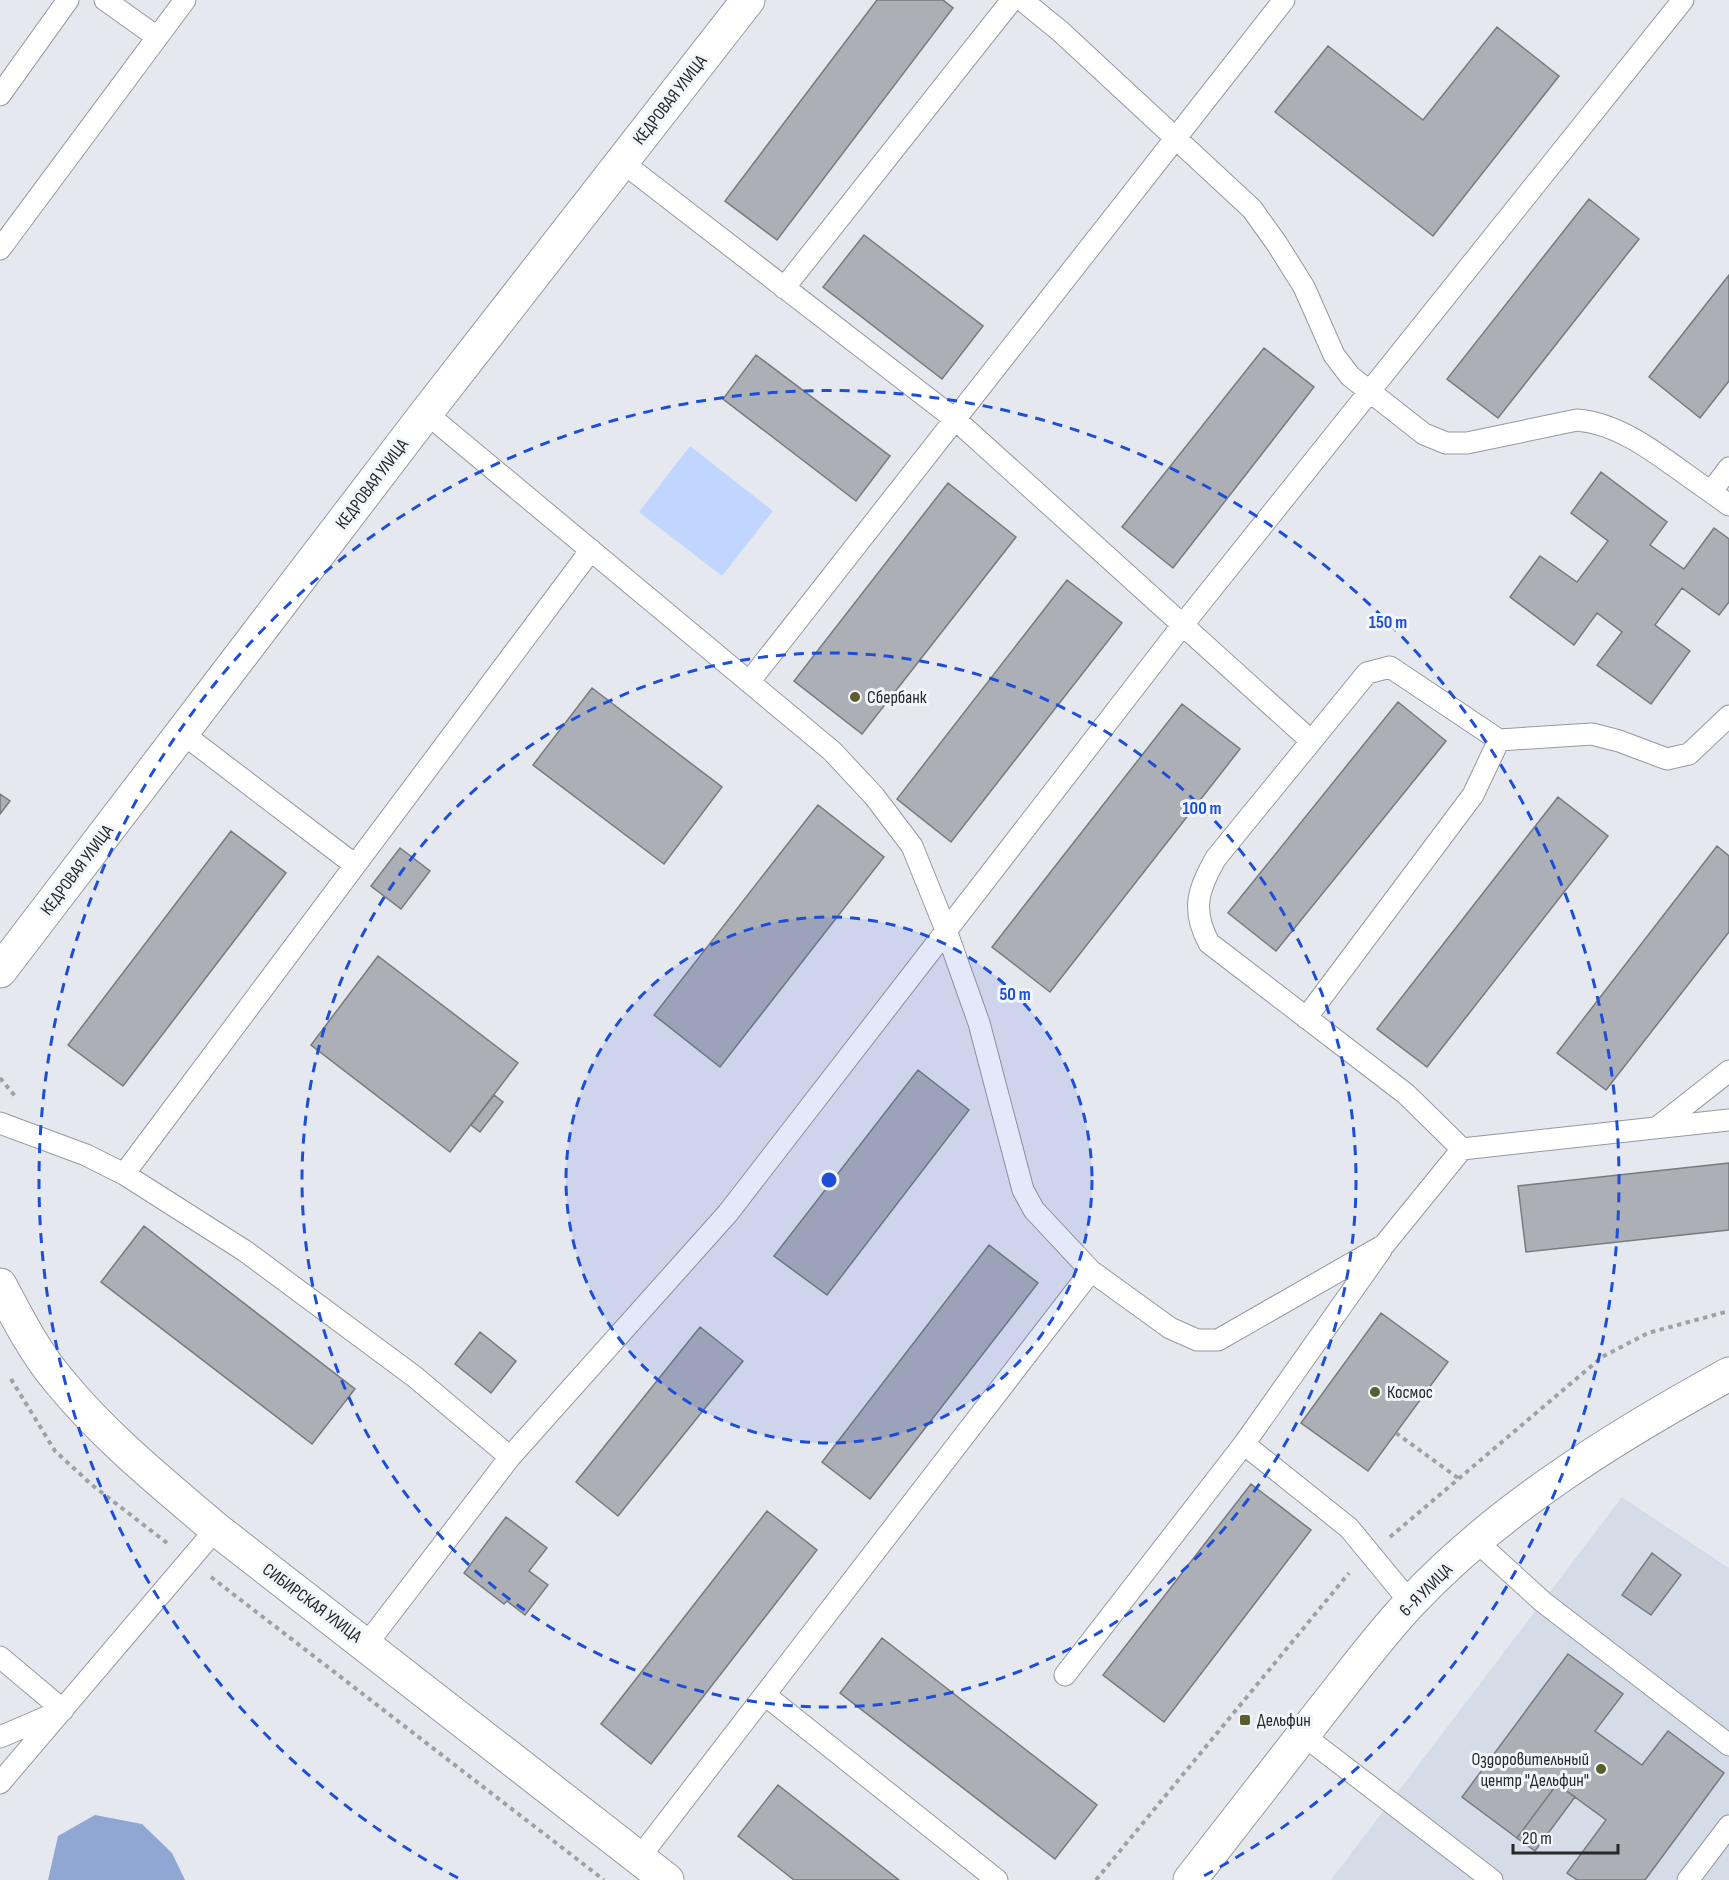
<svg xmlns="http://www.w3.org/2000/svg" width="1729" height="1880" viewBox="0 0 1729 1880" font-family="'Sofia Sans Condensed',sans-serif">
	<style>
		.built { fill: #d5dce8 }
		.green { fill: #c0d6fe }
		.forest { fill: #90a7d3 }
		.building { fill: #acafb5; stroke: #777a7f; stroke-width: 1.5 }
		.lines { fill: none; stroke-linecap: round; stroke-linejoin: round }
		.service-casing { stroke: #96999e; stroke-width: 23 }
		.minor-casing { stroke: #96999e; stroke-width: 35 }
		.tertiary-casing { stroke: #96999e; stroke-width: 35 }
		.path { stroke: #9ea1a6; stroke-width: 4; stroke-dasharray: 4.5 4.5; stroke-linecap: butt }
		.service { stroke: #fff; stroke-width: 21 }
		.minor { stroke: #fff; stroke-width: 33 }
		.tertiary { stroke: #fff; stroke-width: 33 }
		.ring { fill: none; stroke: #1d4ed8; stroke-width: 3; stroke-dasharray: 10 8 }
		.poi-dot { fill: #5a5e2c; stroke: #f2f6fb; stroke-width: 2 }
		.labels { text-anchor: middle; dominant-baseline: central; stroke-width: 6; stroke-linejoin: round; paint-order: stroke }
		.street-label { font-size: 18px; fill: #27282b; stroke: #f2f6fb }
		.poi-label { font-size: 18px; fill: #27282b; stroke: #f2f6fb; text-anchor: start }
		.centre { fill: #1d4ed8; stroke: #f2f6fb; stroke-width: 3 }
		.ring-label { font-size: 18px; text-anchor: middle; font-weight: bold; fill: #1d4ed8; stroke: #f2f6fb; stroke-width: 6; stroke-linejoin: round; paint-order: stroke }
	</style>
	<rect width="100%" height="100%" fill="#e5e8ee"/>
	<path class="built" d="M1622,1497L1729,1568V1880H1331Z"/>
	<path class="green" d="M690,446L773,511L722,576L639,512Z"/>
	<path class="forest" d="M95,1815L142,1824L172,1853L185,1880H48L58,1836Z"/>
	<path class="building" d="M877,0H943L953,8L777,240L725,201Z
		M1497,27L1559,76L1433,236L1275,112L1328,46L1423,120Z
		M1589,199L1639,239L1498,418L1447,379Z
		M864,235L983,326L942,379L823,287Z
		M1729,275V381L1700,418L1649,377Z
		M1264,348L1314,387L1173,568L1122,527Z
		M756,355L890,456L856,501L723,399Z
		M1601,472L1667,522L1650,545L1684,569L1714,528L1729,539V602L1719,615L1682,588L1655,625L1690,651L1651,704L1597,665L1622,632L1597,613L1574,645L1510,597L1540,556L1577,582L1608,541L1571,513Z
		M948,483L1016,537L862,734L794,681Z
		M1067,580L1122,623L951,842L897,799Z
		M592,688L722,787L664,864L533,765Z
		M1398,702L1446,741L1276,951L1228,913Z
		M1182,704L1240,749L1050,992L992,947Z
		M0,794L10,801L0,814Z
		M1558,797L1608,836L1427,1067L1377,1029Z
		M818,805L884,857L720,1067L654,1015Z
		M231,831L286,873L123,1086L68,1045Z
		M1717,846L1729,856V932L1606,1090L1557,1053Z
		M400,848L430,871L401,909L371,886Z
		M378,956L518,1063L450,1152L311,1045Z
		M918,1070L969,1110L827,1295L774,1256Z
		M494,1095L503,1102L480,1132L471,1125Z
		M1729,1163V1230L1526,1252L1518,1186Z
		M144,1226L355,1389L312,1444L101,1282Z
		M989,1245L1038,1283L870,1499L822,1462Z
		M1381,1313L1448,1362L1368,1471L1301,1423Z
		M700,1327L743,1361L618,1516L576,1482Z
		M480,1332L516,1361L491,1393L455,1364Z
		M1251,1484L1311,1530L1164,1722L1103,1675Z
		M767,1511L817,1550L651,1764L601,1724Z
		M506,1517L547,1548L529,1571L548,1585L525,1615L507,1601L504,1604L464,1573Z
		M1652,1553L1681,1575L1651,1615L1622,1595Z
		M882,1638L1097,1805L1055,1859L840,1693Z
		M1568,1654L1623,1694L1595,1731L1642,1765L1668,1731L1724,1773L1645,1880H1577L1567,1873L1606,1820L1557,1784L1517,1838L1462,1797Z
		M1557,1784L1575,1797L1535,1851L1517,1838Z
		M778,1785L899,1880H794L738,1836Z"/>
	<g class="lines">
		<g class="service-casing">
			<path id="service" d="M105,0L157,37
				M1022,0L1060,31L1252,209L1277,244L1304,287L1334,355L1350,376L1424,434L1446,443H1467L1577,420C1627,424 1670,465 1711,492L1729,468
				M0,95L68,0
				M622,162L956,420L1310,740
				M0,249L185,0
				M784,288L1012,0
				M426,413L832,751L874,796L912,846L946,930L979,1023L1023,1190L1034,1210L1091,1271L1170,1328L1197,1340H1218L1384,1245L1462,1149L1729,1120
				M1711,492L1729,505
				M749,682L1284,0
				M182,733L355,865
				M1306,1018L1473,795L1499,740
				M0,1123L86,1155L124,1174L591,550
				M1659,1126L1729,1071
				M1462,1149L1406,1094L1209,943C1191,910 1198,889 1216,858L1367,673L1390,667L1499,740L1592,734L1619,741L1667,759L1689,754L1729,716
				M124,1174L245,1251L415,1377L510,1457
				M1244,1444L1349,1528L1410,1602
				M1476,1541L1543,1602L1729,1745
				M366,1645L510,1457L728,1213L1181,627L1683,0
				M0,1657L63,1710L0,1737
				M1065,1675L1244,1444L1381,1250
				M765,1695L997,1880
				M1303,1735L1492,1880
				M0,1783L216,1529
				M639,1858L1091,1271
				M1688,1880L1729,1826"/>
		</g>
		<g class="minor-casing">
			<path id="minor" d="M0,1285C18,1319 35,1353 60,1382C105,1437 162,1483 216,1529L667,1880
				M1190,1880C1235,1823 1279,1765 1324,1708C1352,1673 1379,1636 1410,1603C1499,1508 1616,1436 1729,1374"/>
		</g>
		<g class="tertiary-casing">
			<path id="tertiary" d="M0,971L426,413L748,0"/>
		</g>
		<path class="path" d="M0,1078L15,1096
			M11,1379L55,1451L92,1485L167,1543
			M1396,1433L1458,1478
			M1390,1537L1602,1357L1648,1333L1729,1311
			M211,1577L604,1880
			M1096,1880L1349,1573"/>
		<use href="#service" class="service"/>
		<use href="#minor" class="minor"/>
		<use href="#tertiary" class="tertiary"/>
	</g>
	<circle cx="829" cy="1180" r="263" fill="#1d4ed8" fill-opacity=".12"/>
	<g class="ring">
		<circle cx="829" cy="1180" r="263"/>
		<circle cx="829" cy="1180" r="527"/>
		<path d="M458 1878A790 790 0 1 1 1200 1878"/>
	</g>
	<g class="poi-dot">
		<circle cx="855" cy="697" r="6"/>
		<circle cx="1375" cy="1392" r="6"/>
		<rect x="1239" y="1714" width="12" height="12" rx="3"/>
		<circle cx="1601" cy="1769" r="6"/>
	</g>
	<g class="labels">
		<g class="street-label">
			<text transform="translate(670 100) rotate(-52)">КЕДРОВАЯ УЛИЦА</text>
			<text transform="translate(372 484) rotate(-53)">КЕДРОВАЯ УЛИЦА</text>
			<text transform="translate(77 870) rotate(-53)">КЕДРОВАЯ УЛИЦА</text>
			<text transform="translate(1426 1590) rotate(-45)">6-Я УЛИЦА</text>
			<text transform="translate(312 1603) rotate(37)">СИБИРСКАЯ УЛИЦА</text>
		</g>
		<g class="poi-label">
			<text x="867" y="697">Сбербанк</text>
			<text x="1387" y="1392">Космос</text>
			<text x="1257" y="1720">Дельфин</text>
			<text x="1589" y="1759" text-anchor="end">Оздоровительный<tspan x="1589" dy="21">центр "Дельфин"</tspan></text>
		</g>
	</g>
	<circle cx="829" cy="1180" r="9" class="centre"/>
	<g class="ring-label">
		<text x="1388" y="628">150 m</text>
		<text x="1202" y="814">100 m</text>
		<text x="1015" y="1000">50 m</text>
	</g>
	<path d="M1513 1844v9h105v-9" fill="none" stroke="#27282b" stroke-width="3"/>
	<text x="1522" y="1844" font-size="18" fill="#27282b" stroke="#f2f6fb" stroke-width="4.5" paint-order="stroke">20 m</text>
</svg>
